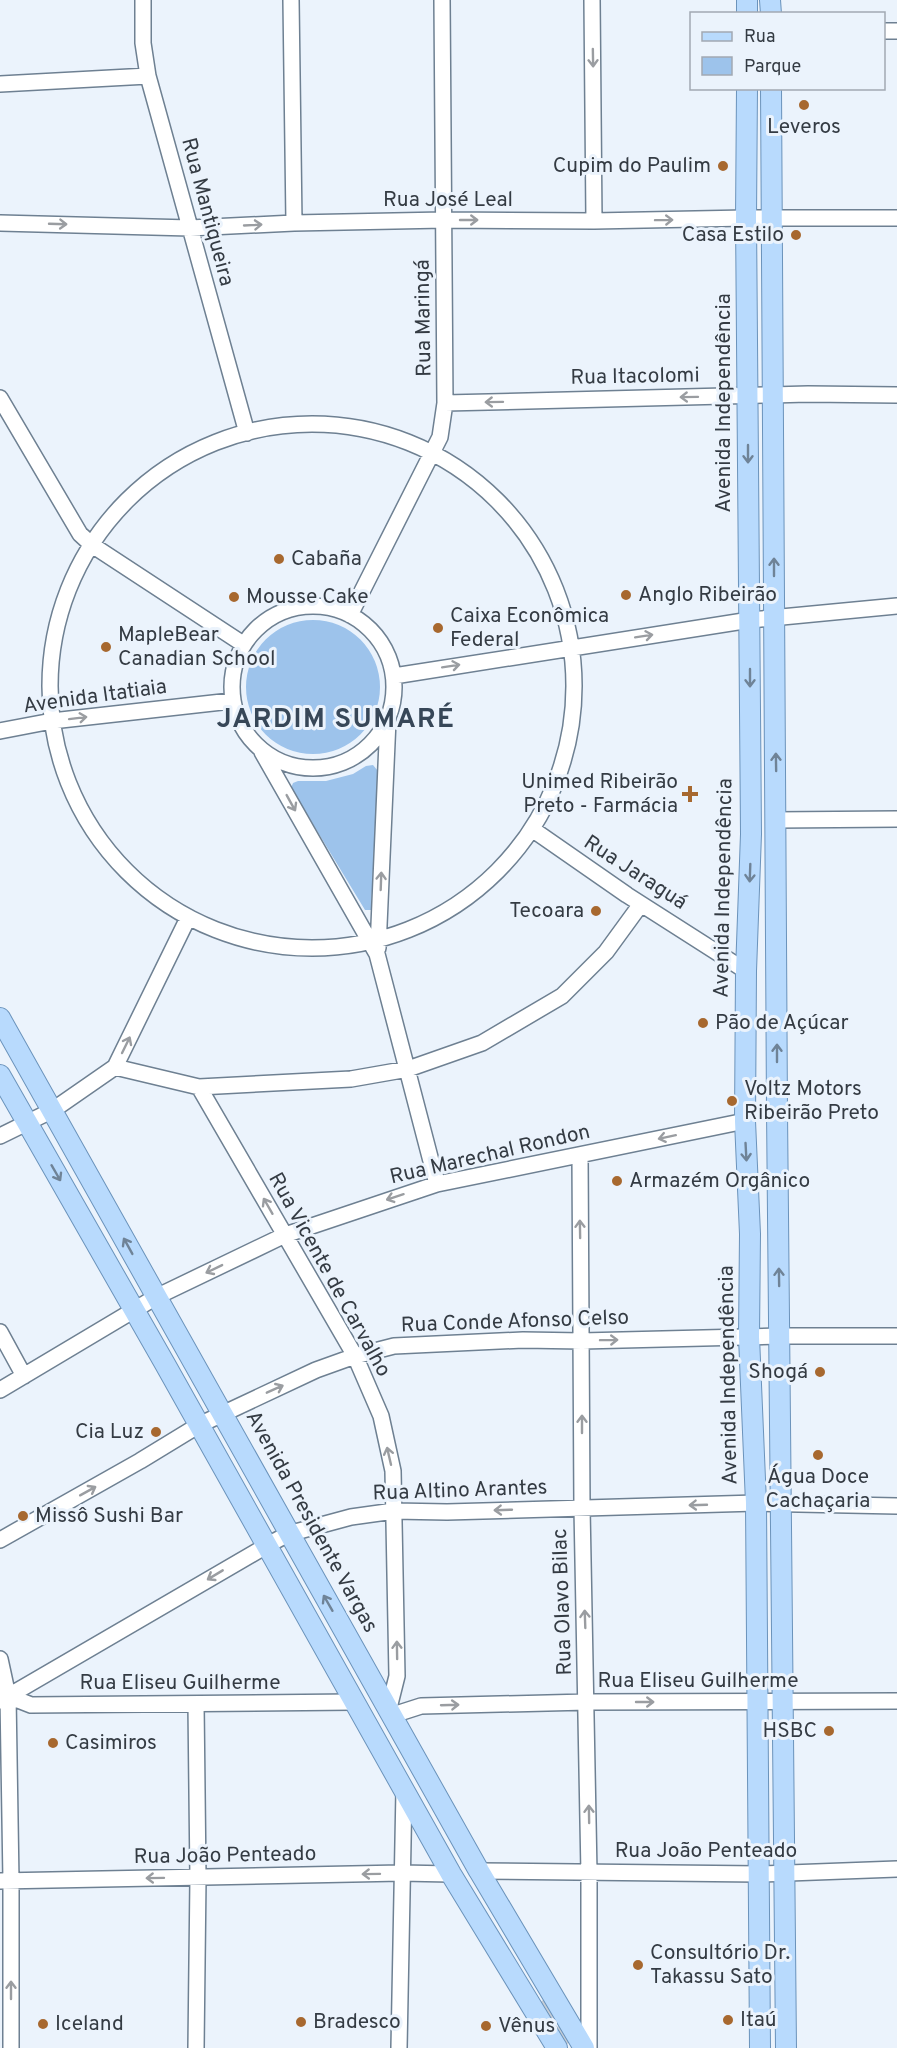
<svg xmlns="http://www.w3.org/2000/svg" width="897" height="2048" viewBox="0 0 897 2048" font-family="Overpass,sans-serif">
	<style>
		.green { fill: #9dc3eb }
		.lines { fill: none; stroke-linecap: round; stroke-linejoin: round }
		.major-tunnel { stroke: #c6ced7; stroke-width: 20; stroke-dasharray: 20 10; stroke-linecap: butt }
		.minor-casing { stroke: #6e8092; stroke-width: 18 }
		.major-casing { stroke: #6b93bb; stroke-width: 22 }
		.minor { stroke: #fff; stroke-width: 15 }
		.major { stroke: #b8dafd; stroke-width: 20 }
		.oneway { stroke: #9a9da1 }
		.oneway2 { stroke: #6f8397 }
		.poi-dot { fill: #a7682f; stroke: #ebf3fc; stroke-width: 2 }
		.labels { text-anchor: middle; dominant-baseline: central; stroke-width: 6; stroke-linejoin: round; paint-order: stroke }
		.poi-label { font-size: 21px; fill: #343b43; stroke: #ebf3fc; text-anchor: start }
		.street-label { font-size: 21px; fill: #343b43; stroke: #ebf3fc }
		.district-label { font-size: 27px; font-weight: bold; letter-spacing: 1.5px; fill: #374758; stroke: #ebf3fc }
	</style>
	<rect width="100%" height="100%" fill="#ebf3fc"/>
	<path class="green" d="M246 687a67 67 0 1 1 134 0a67 67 0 1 1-134 0Z
		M373,765L378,771L371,910H365L291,788L293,783L298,781H326L353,774L366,766Z"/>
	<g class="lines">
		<path class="major-tunnel" d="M540,2002L569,2048"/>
		<g class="minor-casing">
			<path id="minor" d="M143,0V43L148,76L247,433
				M291,0L294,223
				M592,0L594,221
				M884,31H897
				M0,84L148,76
				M0,223L190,228L294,223L444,220L594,221L746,218H897
				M0,398L80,534L92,545L243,644
				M445,403L808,394L897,395
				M50 686a262 262 0 1 1 524 0a262 262 0 1 1-524 0Z
				M232 687a81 81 0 1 1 162 0a81 81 0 1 1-162 0Z
				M350,615L440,437L445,403L442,0
				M394,676L750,620L897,606
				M0,731L52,721L231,701
				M262,752L377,954L437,1184
				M776,820L897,819
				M532,829L627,895L746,971
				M378,948L388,720
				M115,1067L199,1087L351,1079L408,1069L482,1043L562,996L606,952L641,904
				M199,1087L355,1356L381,1416L393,1471L397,1676L389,1708
				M0,1136L53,1110L115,1067L188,918
				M580,1155L582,1508L589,1873V2048
				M0,1332L24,1376
				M0,1390L156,1297L285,1235L437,1184L745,1121
				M0,1540L140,1461L199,1425L316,1370L355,1356L394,1346L523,1340L582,1341L780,1336H897
				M0,1659L8,1696L11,1881V2048
				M8,1696L31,1705L353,1702
				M0,1701L266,1546L288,1534L351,1517L394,1511L447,1512L756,1503L897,1506
				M393,1715L421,1706L587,1702L897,1701
				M479,1871L759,1874L897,1869
				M0,1881L401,1873L451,1874
				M196,2048L198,1878L196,1704
				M399,2048L404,1790"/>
		</g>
		<g class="major-casing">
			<path id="major" d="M747,0V14
				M770,0L771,14
				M747,88L746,218L751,834L746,971L745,1121L750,1234L749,1337L756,1503L760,2048
				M771,88L777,1111L786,2048
				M0,1018L479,1871L584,2048
				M0,1075L165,1364L451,1874L557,2048"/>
		</g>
		<use href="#minor" class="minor"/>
		<use href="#major" class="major"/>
	</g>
	<defs><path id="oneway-shaft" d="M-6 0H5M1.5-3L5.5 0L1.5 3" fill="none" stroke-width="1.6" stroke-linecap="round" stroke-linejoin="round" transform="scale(1.5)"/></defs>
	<g class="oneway">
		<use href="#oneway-shaft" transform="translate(593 58) rotate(89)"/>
		<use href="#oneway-shaft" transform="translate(469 220)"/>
		<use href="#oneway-shaft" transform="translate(664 220) rotate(-1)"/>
		<use href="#oneway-shaft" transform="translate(58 224) rotate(2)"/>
		<use href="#oneway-shaft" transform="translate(253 225) rotate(-3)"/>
		<use href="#oneway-shaft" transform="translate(689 397) rotate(179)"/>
		<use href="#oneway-shaft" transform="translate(494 402) rotate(179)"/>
		<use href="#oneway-shaft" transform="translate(644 636) rotate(-9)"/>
		<use href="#oneway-shaft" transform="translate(451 666) rotate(-9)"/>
		<use href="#oneway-shaft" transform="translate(78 718) rotate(-7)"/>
		<use href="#oneway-shaft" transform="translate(291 803) rotate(61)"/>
		<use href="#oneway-shaft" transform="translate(381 881) rotate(-88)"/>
		<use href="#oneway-shaft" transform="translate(126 1045) rotate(-64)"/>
		<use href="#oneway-shaft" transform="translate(667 1137) rotate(168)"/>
		<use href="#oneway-shaft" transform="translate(395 1197) rotate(162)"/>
		<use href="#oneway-shaft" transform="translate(268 1206) rotate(-120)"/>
		<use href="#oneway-shaft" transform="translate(580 1229) rotate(-91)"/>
		<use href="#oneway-shaft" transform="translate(214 1269) rotate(154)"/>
		<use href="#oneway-shaft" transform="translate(609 1340) rotate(-1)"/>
		<use href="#oneway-shaft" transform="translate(275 1389) rotate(-24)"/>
		<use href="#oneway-shaft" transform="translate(582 1424) rotate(-90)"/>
		<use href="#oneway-shaft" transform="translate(389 1456) rotate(-103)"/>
		<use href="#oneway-shaft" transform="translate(88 1491) rotate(-29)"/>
		<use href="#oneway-shaft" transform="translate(698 1505) rotate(178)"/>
		<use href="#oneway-shaft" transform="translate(503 1510) rotate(178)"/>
		<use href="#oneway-shaft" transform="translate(215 1575) rotate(149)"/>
		<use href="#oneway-shaft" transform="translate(585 1619) rotate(-92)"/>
		<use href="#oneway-shaft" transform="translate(397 1650) rotate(-91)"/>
		<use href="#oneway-shaft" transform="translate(645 1702)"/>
		<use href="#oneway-shaft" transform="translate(450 1705) rotate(-2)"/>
		<use href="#oneway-shaft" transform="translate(589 1814) rotate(-91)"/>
		<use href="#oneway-shaft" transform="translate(371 1874) rotate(179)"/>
		<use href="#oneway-shaft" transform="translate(155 1878) rotate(179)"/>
		<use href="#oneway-shaft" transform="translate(11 1990) rotate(-90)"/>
	</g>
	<g class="oneway2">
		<use href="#oneway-shaft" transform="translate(748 454) rotate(90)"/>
		<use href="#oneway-shaft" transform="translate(774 567) rotate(-90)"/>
		<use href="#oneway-shaft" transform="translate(750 678) rotate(90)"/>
		<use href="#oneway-shaft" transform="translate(776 762) rotate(-91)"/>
		<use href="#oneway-shaft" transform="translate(750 873) rotate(92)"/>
		<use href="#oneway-shaft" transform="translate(777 1053) rotate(-90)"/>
		<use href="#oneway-shaft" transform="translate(746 1152) rotate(87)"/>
		<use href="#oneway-shaft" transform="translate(56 1173) rotate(60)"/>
		<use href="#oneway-shaft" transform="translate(128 1246) rotate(-119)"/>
		<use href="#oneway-shaft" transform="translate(779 1277) rotate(-91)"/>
		<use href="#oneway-shaft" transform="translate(328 1603) rotate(-120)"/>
	</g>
	<g class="poi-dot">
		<circle cx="804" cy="105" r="6"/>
		<circle cx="723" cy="166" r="6"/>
		<circle cx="796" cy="235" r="6"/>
		<circle cx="279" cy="559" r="6"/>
		<circle cx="626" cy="595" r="6"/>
		<circle cx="234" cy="597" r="6"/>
		<circle cx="438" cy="628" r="6"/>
		<circle cx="106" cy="647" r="6"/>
		<path d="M687 785h6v6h6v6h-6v6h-6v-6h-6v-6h6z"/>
		<circle cx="596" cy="911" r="6"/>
		<circle cx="703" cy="1023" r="6"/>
		<circle cx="732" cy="1101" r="6"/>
		<circle cx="617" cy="1181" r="6"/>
		<circle cx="820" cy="1372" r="6"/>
		<circle cx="156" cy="1432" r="6"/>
		<circle cx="818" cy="1455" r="6"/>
		<circle cx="23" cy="1516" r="6"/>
		<circle cx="829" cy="1731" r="6"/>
		<circle cx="53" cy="1743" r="6"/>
		<circle cx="638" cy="1965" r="6"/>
		<circle cx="728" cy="2020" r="6"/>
		<circle cx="301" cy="2022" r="6"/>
		<circle cx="43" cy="2024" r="6"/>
		<circle cx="486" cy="2026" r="6"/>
	</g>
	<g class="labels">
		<g class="poi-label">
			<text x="804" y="127" text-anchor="middle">Leveros</text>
			<text x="711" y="166" text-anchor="end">Cupim do Paulim</text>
			<text x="784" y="235" text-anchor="end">Casa Estilo</text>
			<text x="291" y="559">Cabaña</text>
			<text x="638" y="595">Anglo Ribeirão</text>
			<text x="246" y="597">Mousse Cake</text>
			<text x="450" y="616">Caixa Econômica<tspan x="450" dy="24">Federal</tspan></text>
			<text x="118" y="635">MapleBear<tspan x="118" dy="24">Canadian School</tspan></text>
			<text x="678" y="782" text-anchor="end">Unimed Ribeirão<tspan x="678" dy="24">Preto - Farmácia</tspan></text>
			<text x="584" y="911" text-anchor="end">Tecoara</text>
			<text x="715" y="1023">Pão de Açúcar</text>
			<text x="744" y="1089">Voltz Motors<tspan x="744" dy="24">Ribeirão Preto</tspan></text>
			<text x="629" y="1181">Armazém Orgânico</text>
			<text x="808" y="1372" text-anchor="end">Shogá</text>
			<text x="144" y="1432" text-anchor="end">Cia Luz</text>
			<text x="818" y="1477" text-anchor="middle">Água Doce<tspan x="818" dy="24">Cachaçaria</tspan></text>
			<text x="35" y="1516">Missô Sushi Bar</text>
			<text x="817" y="1731" text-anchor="end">HSBC</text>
			<text x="65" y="1743">Casimiros</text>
			<text x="650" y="1953">Consultório Dr.<tspan x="650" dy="24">Takassu Sato</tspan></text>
			<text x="740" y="2020">Itaú</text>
			<text x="313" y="2022">Bradesco</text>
			<text x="55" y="2024">Iceland</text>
			<text x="498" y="2026">Vênus</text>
		</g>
		<g class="street-label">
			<text x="448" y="200">Rua José Leal</text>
			<text transform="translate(207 212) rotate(75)">Rua Mantiqueira</text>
			<text transform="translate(424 318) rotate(-91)">Rua Maringá</text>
			<text transform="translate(635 377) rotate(-1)">Rua Itacolomi</text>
			<text transform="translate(724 403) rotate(-90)">Avenida Independência</text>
			<text transform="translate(95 697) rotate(-8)">Avenida Itatiaia</text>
			<text transform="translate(635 873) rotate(33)">Rua Jaraguá</text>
			<text transform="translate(724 888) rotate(-89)">Avenida Independência</text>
			<text transform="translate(490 1155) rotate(-13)">Rua Marechal Rondon</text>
			<text transform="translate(329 1275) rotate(61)">Rua Vicente de Carvalho</text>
			<text transform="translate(515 1322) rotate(-2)">Rua Conde Afonso Celso</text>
			<text transform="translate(729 1375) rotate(-91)">Avenida Independência</text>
			<text transform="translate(460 1491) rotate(-2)">Rua Altino Arantes</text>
			<text transform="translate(311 1522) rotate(61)">Avenida Presidente Vargas</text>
			<text transform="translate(563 1602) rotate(-92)">Rua Olavo Bilac</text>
			<text x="698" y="1681">Rua Eliseu Guilherme</text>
			<text x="180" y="1683">Rua Eliseu Guilherme</text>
			<text x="706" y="1851">Rua João Penteado</text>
			<text transform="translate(225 1856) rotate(-1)">Rua João Penteado</text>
		</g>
		<g class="district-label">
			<text x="336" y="720">JARDIM SUMARÉ</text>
		</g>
	</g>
	<rect x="690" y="12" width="195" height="78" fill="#ebf3fc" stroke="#a2a9b2" stroke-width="1.5"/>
	<rect x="702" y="32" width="30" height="9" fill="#b8dafd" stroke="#a2a9b2" stroke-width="1.5"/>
	<text x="744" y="42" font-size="18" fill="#343b43">Rua</text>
	<rect x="702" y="57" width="30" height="18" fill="#9dc3eb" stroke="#a2a9b2" stroke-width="1.5"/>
	<text x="744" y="72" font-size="18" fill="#343b43">Parque</text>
</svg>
